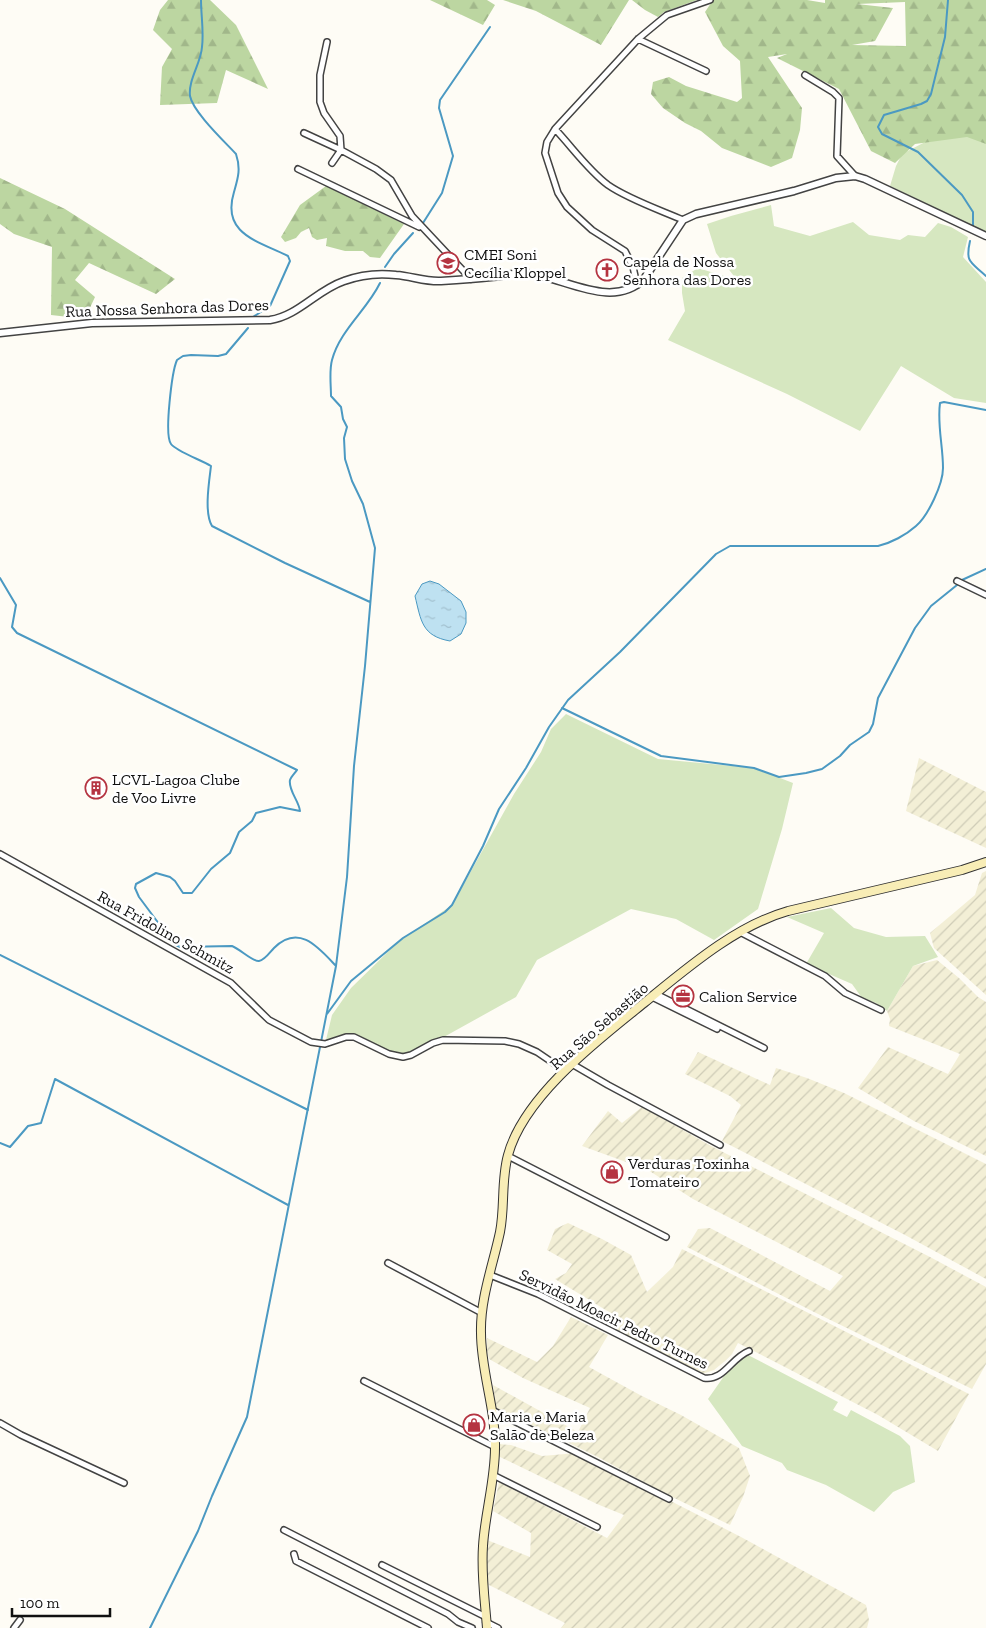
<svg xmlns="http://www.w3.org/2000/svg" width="986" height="1628" viewBox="0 0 986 1628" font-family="'Zilla Slab',serif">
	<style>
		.farmland { fill: url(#farmland-furrows) }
		.grass { fill: #d6e7c0 }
		.forest { fill: url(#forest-firs); fill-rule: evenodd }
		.water { fill: url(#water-ripples); stroke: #4b99c2 }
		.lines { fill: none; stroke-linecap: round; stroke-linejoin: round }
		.stream { stroke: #4b99c2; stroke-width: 2 }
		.minor-casing { stroke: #434343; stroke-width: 8 }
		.tertiary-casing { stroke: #434343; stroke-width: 9 }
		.secondary-casing { stroke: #323232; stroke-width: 10 }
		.minor { stroke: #fff; stroke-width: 5 }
		.tertiary { stroke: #fff; stroke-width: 6 }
		.secondary { stroke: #f8edb6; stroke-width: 8 }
		.labels { text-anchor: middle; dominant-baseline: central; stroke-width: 5; stroke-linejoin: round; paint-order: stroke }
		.poi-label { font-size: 16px; fill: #101010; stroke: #fff; text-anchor: start }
		.street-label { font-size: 16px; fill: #101010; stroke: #fff }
	</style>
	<defs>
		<pattern id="farmland-furrows" width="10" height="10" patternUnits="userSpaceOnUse" patternTransform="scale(1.25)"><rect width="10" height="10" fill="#f3efd6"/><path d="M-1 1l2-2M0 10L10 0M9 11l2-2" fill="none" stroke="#cfccb7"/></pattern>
		<pattern id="forest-firs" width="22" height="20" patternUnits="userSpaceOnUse" patternTransform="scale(1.25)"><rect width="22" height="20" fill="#bcd6a1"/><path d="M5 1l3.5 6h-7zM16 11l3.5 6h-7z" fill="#a1b78a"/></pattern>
		<pattern id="water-ripples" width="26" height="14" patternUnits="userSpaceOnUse" patternTransform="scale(1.25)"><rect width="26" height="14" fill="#bee1f1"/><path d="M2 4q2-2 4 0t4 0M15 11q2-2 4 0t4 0" fill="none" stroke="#a2c0ce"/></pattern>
	</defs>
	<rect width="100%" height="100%" fill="#fefcf5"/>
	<path class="farmland" d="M919,758L986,792V848L906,811Z
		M986,871V995L934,948L930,933L975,895L982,873Z
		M937,960L959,978L978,997L986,1002V1156L914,1121L858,1088L888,1047L948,1074L960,1054L889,1026L890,1019L887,1011L913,966Z
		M698,1052L770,1085L776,1068L807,1078L844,1093L986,1164V1279L905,1235L722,1141L741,1105L730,1096L685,1074Z
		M642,1107L711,1146L930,1257L986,1287V1364L972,1389L814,1312L687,1247L698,1229L710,1228L830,1291L843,1276L693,1199L648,1170L582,1146L608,1111L622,1123Z
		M568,1223L602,1239L631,1255L647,1292L673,1267L682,1249L969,1394L938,1451L878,1415L738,1343L732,1354L725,1361L714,1370L702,1374L640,1344L615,1329L616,1320L614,1315L555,1279L566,1273L572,1264L547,1250L555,1229Z
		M571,1317L608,1335L589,1367L640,1395L681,1415L739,1448L750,1476L743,1497L730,1525L664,1493L598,1457L496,1408L493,1385L578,1432L590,1408L523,1378L489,1359L487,1352V1338L537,1362L553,1346Z
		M498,1444L511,1445L542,1456L577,1453L741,1537L866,1605L869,1620L867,1628H561L565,1623L487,1584V1540L530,1557L531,1533L493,1511L499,1482L607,1538L624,1515L597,1504L498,1456Z"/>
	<path class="grass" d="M952,128L986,137V232L890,186L896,166L902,154Z
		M771,205L774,226L810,236L853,222L869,235L900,240L908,235L925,237L938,223L951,227L968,237L963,257L986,282V403L954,398L901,366L860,431L787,394L668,340L685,311L682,293V278L698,268L737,280L716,253L707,224L731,216Z
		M566,714L658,759L754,768L793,783L782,829L758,909L714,940L676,919L631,909L537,960L516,997L433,1043L403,1057L361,1039L326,1040L332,1015L351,988L398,942L452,905L514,794L541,752L551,729Z
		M831,908L854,928L886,937L925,936L938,957L913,966L887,1011L876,1003L862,998L852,984L806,964L824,933L787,917Z
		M748,1355L838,1402L833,1410L847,1417L851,1410L900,1436L910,1446L915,1482L893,1492L874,1512L826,1485L787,1470L782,1463L742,1446L708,1399L729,1369Z"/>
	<path class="forest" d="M168,0H210L236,25L268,89L226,70L217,103L160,105L162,67L172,49L153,30L160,10Z
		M430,0H487L495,5L483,25Z
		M503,0H629L601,45L536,11Z
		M632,0H697L664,12L658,17L645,10Z
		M713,0H807L825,3V0H986V144L967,137L915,144L895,163L871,151L839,89L777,58L787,54L768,57L802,108L800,130L792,158L771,167L722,148L701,131L685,123L663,108L651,94L653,82L669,77L686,86L737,102L742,98L740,61L723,46L705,12ZM905,2L906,46L852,45L875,41L893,8L857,4Z
		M0,178L65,209L175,279L156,294L89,263L75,280L95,297L88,312L69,317L51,315L52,247L14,234L0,224Z
		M326,186L404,224L380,258L370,257L363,251H345L326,246L327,238L317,240L312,237L309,228L301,232L296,238L285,242L281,237L300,205Z"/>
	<path class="water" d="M430,581L439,584L461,601L466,612V623L461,634L450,641C422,636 421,621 415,596L422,584Z"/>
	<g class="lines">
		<path class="stream" d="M201,0C201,15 204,32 202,47C201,63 188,80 190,96C193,112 225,142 236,154C241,169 238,178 234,192C221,234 258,241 288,256L290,261L270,306L253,317
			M948,0L945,37L931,94L927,101L921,104L884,115L878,127L882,134L918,152L962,195L973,212V226
			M423,223L442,193L453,156L439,108L440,100L490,27
			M970,241C965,263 971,262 986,276
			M385,267L394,254L413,233
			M248,328L226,354L218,356L191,355L183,356L177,360C172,371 164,435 171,444C176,451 201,460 211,466C209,482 204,513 212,526L285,563L370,602
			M0,578L16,605L12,627L17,633L297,770C295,773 291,777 290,780C288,790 299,801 300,811L280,807L256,813L252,821L239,832L230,853L211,869L192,893H183L175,881L170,877L156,873L136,884L135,888L139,897L174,944L180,947L232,946C240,949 253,962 259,961C265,960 270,952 274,948C299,923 319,948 336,966
			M962,580L986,569
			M562,708L661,756L754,768L779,777L806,773L822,769L840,756L850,745L869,732L873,724L878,698L915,628L931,606L957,585
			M0,955L308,1110
			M327,1014L351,981L403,938L445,912L452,905L483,846L499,809L526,768L549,727L568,700L620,652L716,554L730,546H878C891,543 906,535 916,526C928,516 943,484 943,468C943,446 937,424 940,403L944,402L986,410
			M0,1143L10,1147L28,1126L41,1123L55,1079L288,1205
			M150,1628L198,1531L212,1496L247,1417L336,966L347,877L354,766L365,666L375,548L363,504L352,481L345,459L344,438L347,427L343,419L341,407L331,396C331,385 329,371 332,360C340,330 367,310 380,283"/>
		<g class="minor-casing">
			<path id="minor" d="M638,39L706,71
				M327,42L320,75V102L324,113L340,136L341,150L376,169L391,180L412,216L471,279
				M805,75L833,92L839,98L837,156L855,176
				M555,129C572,147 588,170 608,185C628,199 660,210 683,220
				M304,133L341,150L332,163
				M298,169L419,227
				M637,285L633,267L625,251L592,230L567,207L558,193L545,153L547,142L555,129L638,39L667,15L710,0
				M957,581L986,595
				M0,854L231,983L269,1020L311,1042L325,1044L346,1037H354L389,1054L403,1057L411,1055L433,1043L443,1040L505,1041L519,1044L537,1052L565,1071
				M740,932L825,976L845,993L881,1010
				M656,994L764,1048
				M652,997L717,1029
				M572,1064L608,1085L720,1145
				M508,1156L666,1237
				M388,1263L482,1313
				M490,1275L538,1294L704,1378C724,1381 731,1358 749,1351
				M364,1381L495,1447
				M492,1410L669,1499
				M0,1423L21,1435L124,1483
				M493,1475L597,1527
				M284,1530L448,1614L458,1622L472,1628
				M294,1554L296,1561L428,1628
				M382,1565L486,1617
				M486,1622L498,1628
				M14,1628L20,1620"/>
		</g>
		<g class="tertiary-casing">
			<path id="tertiary" d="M0,333L92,323L270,320C298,316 317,290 344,281C360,275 379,273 396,275C411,276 426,282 441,281C458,280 474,279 491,277C502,276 514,273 525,273C563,276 611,311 644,279L683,220L696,214L794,191L836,178L855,176L865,179L986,236"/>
		</g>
		<g class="secondary-casing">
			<path id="secondary" d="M487,1628C485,1601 481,1574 483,1546C485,1513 495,1481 495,1448C496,1409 481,1372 481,1333C480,1299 493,1265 500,1232C505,1207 501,1180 508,1155C524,1096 598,1040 644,1003C686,969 735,926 788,911L962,870L986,862"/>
		</g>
		<use href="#minor" class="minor"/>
		<use href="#tertiary" class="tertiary"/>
		<use href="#secondary" class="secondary"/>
	</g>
	<defs>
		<g id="school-ring" transform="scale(1.125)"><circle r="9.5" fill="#fff" stroke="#b53441" stroke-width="1.5"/><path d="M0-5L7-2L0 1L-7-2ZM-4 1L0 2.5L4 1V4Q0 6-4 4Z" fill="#b53441"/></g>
		<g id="church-ring" transform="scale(1.125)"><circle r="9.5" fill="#fff" stroke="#b53441" stroke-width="1.5"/><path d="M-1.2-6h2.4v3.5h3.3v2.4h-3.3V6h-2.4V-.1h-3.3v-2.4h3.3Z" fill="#b53441"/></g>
		<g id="building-ring" transform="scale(1.125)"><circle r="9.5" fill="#fff" stroke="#b53441" stroke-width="1.5"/><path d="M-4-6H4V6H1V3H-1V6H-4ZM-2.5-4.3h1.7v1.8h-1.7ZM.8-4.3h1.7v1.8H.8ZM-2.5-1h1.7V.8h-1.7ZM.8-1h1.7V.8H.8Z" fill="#b53441"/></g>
		<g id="office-ring" transform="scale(1.125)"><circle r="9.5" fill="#fff" stroke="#b53441" stroke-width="1.5"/><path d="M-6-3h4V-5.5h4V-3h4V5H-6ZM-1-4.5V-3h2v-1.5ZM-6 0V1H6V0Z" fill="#b53441"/></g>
		<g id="shop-ring" transform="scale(1.125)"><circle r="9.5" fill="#fff" stroke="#b53441" stroke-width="1.5"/><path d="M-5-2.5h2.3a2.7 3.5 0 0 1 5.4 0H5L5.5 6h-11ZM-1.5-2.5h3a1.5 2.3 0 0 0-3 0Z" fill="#b53441"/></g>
	</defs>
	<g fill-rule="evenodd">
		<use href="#school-ring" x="448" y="263"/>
		<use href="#church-ring" x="607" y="270"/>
		<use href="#building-ring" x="96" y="788"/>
		<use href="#office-ring" x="683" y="996"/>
		<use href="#shop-ring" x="612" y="1172"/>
		<use href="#shop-ring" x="474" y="1425"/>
	</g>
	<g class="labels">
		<g class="poi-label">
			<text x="464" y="254">CMEI Soni<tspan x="464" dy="18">Cecília Kloppel</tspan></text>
			<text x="623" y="261">Capela de Nossa<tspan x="623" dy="18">Senhora das Dores</tspan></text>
			<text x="112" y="779">LCVL-Lagoa Clube<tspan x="112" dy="18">de Voo Livre</tspan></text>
			<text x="699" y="996">Calion Service</text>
			<text x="628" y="1163">Verduras Toxinha<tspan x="628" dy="18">Tomateiro</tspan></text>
			<text x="490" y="1416">Maria e Maria<tspan x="490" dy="18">Salão de Beleza</tspan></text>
		</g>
		<g class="street-label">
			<text transform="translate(167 308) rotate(-2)">Rua Nossa Senhora das Dores</text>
			<text transform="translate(166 932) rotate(29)">Rua Fridolino Schmitz</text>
			<text transform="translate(599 1026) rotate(-41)">Rua São Sebastião</text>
			<text transform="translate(614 1319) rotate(26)">Servidão Moacir Pedro Turnes</text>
		</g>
	</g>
	<path d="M12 1608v8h98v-8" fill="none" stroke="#101010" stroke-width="2.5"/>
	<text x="20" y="1608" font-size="15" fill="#101010" stroke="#ffffff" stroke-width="4" paint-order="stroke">100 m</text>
</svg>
